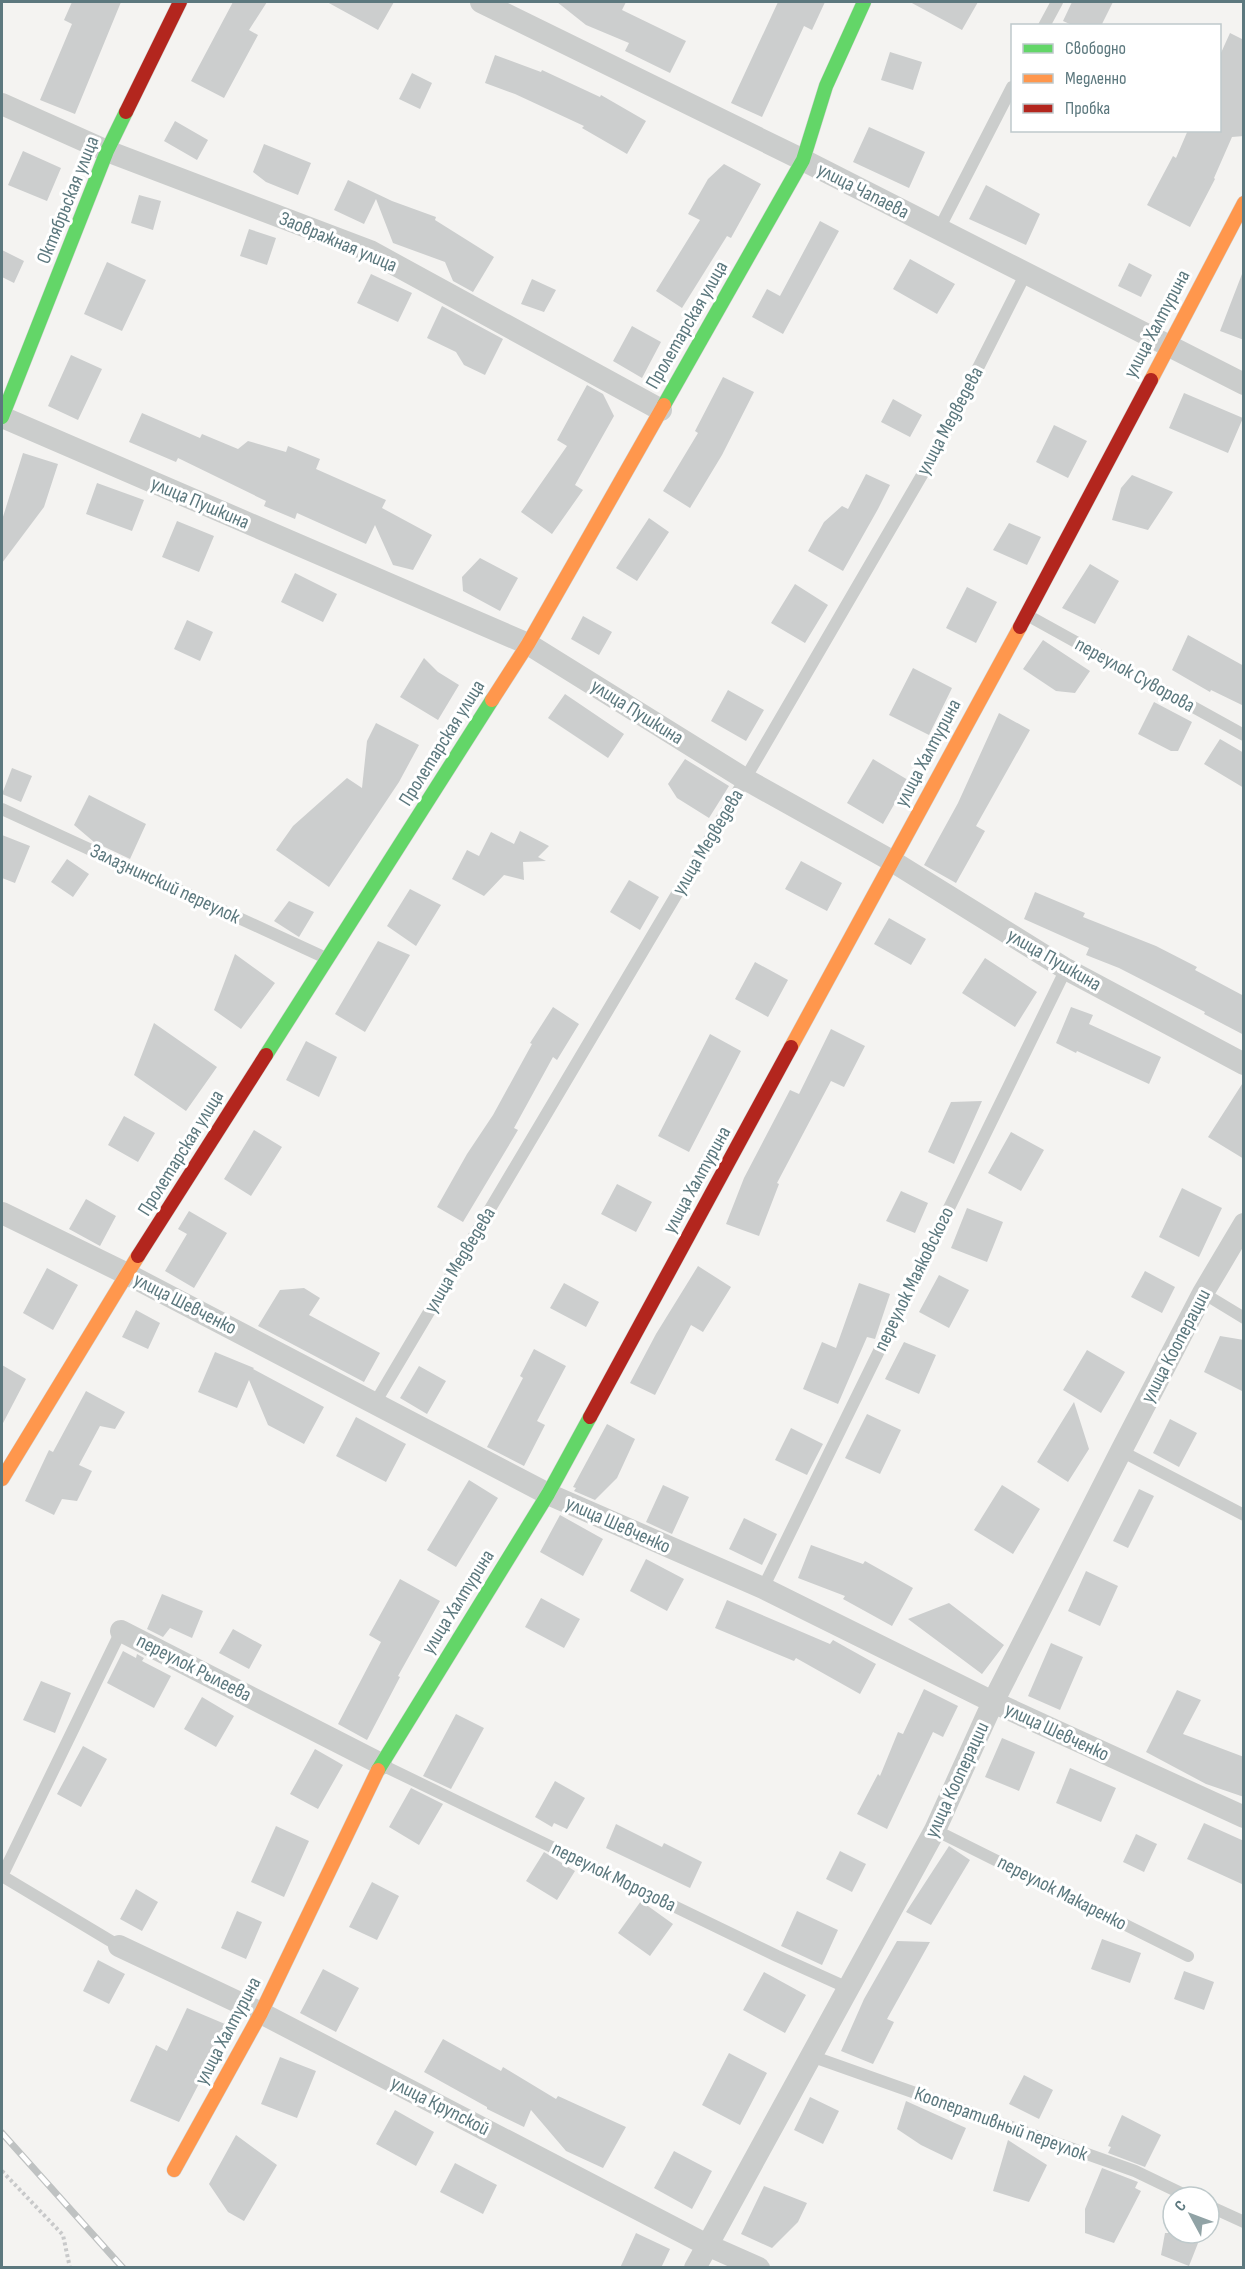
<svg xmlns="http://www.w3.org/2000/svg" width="1245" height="2269" viewBox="0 0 1245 2269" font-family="'Sofia Sans Condensed',sans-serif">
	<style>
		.building { fill: #cccece }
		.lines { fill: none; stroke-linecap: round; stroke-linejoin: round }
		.fast-casing { stroke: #cfd0d0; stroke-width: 15 }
		.slow-casing { stroke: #cfd0d0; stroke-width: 15 }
		.jam-casing { stroke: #cfd0d0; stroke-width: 15 }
		.path { stroke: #c8c9ca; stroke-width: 4; stroke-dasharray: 3 3; stroke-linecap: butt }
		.lane { stroke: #cbcdcc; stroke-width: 12 }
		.street { stroke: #cbcdcc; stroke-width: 22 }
		.fast { stroke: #63d668; stroke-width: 14 }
		.slow { stroke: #ff974d; stroke-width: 14 }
		.jam { stroke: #b3261e; stroke-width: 14 }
		.rail-casing { stroke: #bfc2c2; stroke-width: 7 }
		.rail { stroke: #fff; stroke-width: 4.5; stroke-dasharray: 14; stroke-linecap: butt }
		.labels { text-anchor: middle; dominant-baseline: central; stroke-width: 6; stroke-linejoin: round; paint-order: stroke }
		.street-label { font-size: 20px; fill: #5c787e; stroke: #fff }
	</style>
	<rect width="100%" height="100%" fill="#f4f3f1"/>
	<path class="building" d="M72,2H121L75,114L40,100L72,24L64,20Z
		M233,2H267L249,30L258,35L224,98L191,81Z
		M327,2H394L378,30Z
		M557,2H626L622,10L686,41L670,73L625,51L629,43L586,25Z
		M778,2H825L812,30L804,26L762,117L731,103Z
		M910,2H978L962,30Z
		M1072,2H1113L1101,26H1074L1063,21Z
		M1230,33L1244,40V136L1232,137L1214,178L1215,179L1190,227L1147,205L1173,156L1176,158L1188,130H1220V55Z
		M890,52L922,62L913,90L881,80Z
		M495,55L541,72L542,70L600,97L601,95L646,121L627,154L582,128L584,126L515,94L485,83Z
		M412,73L432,83L420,109L399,99Z
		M175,121L208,140L197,160L164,141Z
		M869,127L925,152L909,188L853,162Z
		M264,144L311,163L298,195L266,182L253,172Z
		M23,151L61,168L47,201L8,185Z
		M724,164L761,184L731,238L727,236L682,308L656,291L700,220L688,214L708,179Z
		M348,180L392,201L436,217L435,220L494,257L473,292L453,281L445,262L393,243L376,199L364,224L334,210Z
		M986,185L1040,214L1026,245L969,219Z
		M139,195L161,201L153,230L131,223Z
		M820,221L839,231L783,334L752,317L767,289L780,296Z
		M249,229L276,238L267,265L240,256Z
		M2,250L24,261L14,283L2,277Z
		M910,259L955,284L937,314L893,289Z
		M107,262L146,280L122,331L84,314Z
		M1129,263L1152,275L1141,297L1118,286Z
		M371,274L412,293L398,322L357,303Z
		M1242,274H1244V340L1220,331Z
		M532,279L556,290L544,312L521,304Z
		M442,306L503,339L485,375L464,365L456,352L427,338Z
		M632,326L661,342L642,378L613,361Z
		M71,355L102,369L78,420L48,406Z
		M723,377L754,392L722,455L690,508L663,491L698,433L695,431Z
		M587,385L603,394L614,416L575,485L583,490L552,534L521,512L567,446L557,440Z
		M1184,393L1243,418L1228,453L1169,428Z
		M893,399L922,415L910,437L881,422Z
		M142,413L200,438L202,434L238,449L248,441L286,452L288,446L320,459L316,469L386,500L382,508L432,535L413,570L393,565L375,525L366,544L297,513L295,519L264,506L266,501L178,458L176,462L129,442Z
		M1054,425L1087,441L1068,478L1036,462Z
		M23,453L58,464L44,507L2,563V520Z
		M866,474L890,485L878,509L843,571L808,551L824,522L842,506L848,509Z
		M1132,475L1173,492L1148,530L1112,520L1121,488Z
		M97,483L144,500L132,531L86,514Z
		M649,518L669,532L637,581L616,568Z
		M177,521L214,536L199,572L162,557Z
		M1009,523L1041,537L1027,565L993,550Z
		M480,558L518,578L500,611L463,591L462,577Z
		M1090,564L1119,581L1095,624L1062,608Z
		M295,573L337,594L323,622L281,602Z
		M795,584L828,605L805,643L771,623Z
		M967,587L997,602L976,643L946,628Z
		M583,616L612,632L599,655L571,639Z
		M187,620L213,632L200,661L174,649Z
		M1188,635L1244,666V706L1211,690L1210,692L1172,670Z
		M1043,640L1090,671L1075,693L1056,691L1023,669Z
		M424,658L438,672L459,685L438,720L400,697Z
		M913,668L952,688L929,735L889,715Z
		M728,690L764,710L746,741L711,721Z
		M565,694L624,734L608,758L548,718Z
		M1154,702L1192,722L1178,751H1171L1138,734Z
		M999,713L1030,730L976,826L985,831L956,883L924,865L958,803Z
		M376,723L419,745L399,782L329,887L276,850L293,826L347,778L362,788L367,741Z
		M1220,739L1244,753V788L1204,764Z
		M685,759L729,786L709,818L677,798L668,784Z
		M873,759L908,780L883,824L847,803Z
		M12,768L32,776L21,802L2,794Z
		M89,795L146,824L130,859L94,842L74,825Z
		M520,831L549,846L538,857L546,861L523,862L524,880L504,875L484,896L452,879L467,850L479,856L491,832L514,844Z
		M2,835L30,846L15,883L2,878Z
		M67,859L89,874L73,897L51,882Z
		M801,861L842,883L827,911L785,889Z
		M629,880L659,897L640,930L610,912Z
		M410,889L441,905L416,946L387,926Z
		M1035,892L1085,913L1083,917L1156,946L1197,967L1195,970L1244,996V1035L1204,1014L1205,1012L1119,968L1086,955L1089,948L1024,919Z
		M289,901L314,912L299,937L274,921Z
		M889,918L926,939L911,965L874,944Z
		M378,941L410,955L365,1032L335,1014Z
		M235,954L275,983L241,1029L214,1010Z
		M985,958L1037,992L1015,1027L962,993Z
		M755,962L788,980L768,1017L735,999Z
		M553,1007L579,1024L557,1060L553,1057L514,1128L518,1130L463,1222L437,1207L467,1154L493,1115L532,1044L530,1043Z
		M1071,1007L1093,1015L1089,1024L1161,1057L1149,1084L1077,1051L1076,1053L1056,1043Z
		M154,1023L217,1067L186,1111L134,1075Z
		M831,1029L865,1046L844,1087L831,1081L777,1183L779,1184L759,1236L726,1224L744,1178L790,1090L799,1094Z
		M710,1034L741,1051L689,1152L658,1136Z
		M306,1041L337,1057L319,1097L286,1080Z
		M1244,1081V1159L1208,1137Z
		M982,1101L954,1164L928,1152L951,1102Z
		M124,1116L155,1133L138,1162L108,1145Z
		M254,1130L282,1147L251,1196L224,1179Z
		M1011,1132L1044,1150L1021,1191L988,1173Z
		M617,1184L652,1202L636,1232L601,1214Z
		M1182,1188L1222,1208L1199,1257L1159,1237Z
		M901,1191L928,1203L915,1233L886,1221Z
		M86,1199L116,1216L100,1246L69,1229Z
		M967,1208L1003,1222L987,1262L951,1248Z
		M189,1211L227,1233L194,1288L165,1271L187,1234L178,1229Z
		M698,1266L731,1287L703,1332L691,1325L655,1395L630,1383L656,1334Z
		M47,1268L78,1285L53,1330L23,1313Z
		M1145,1271L1175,1287L1162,1313L1131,1297Z
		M939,1275L969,1290L949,1328L919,1312Z
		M564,1283L599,1302L586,1327L550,1308Z
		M859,1283L890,1294L875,1339L867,1337L838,1404L803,1389L822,1342L836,1348Z
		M304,1288L320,1298L309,1315L380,1353L364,1382L258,1326L280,1290Z
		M136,1310L160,1323L148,1349L122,1337Z
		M1220,1336L1244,1340V1392L1204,1372Z
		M904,1342L936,1355L919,1394L885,1379Z
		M534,1349L566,1366L537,1421L545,1425L524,1466L487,1447L523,1378L520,1376Z
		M1087,1350L1125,1372L1101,1413L1063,1390Z
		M215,1352L254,1368L253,1369L324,1407L304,1444L268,1425L249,1380L237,1408L198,1392Z
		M2,1365L26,1379L2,1425Z
		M419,1366L446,1381L427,1414L400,1398Z
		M86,1391L125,1412L115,1429L100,1426L79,1465L92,1471L77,1501L62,1499L54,1515L25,1501L49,1450L53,1452Z
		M1074,1402L1089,1449L1068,1482L1037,1462Z
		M867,1414L901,1430L880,1474L845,1458Z
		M356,1417L406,1444L386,1482L336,1456Z
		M1170,1419L1197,1433L1179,1467L1153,1453Z
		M607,1424L635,1439L617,1478L595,1500L574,1491L576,1488L573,1487Z
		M791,1428L823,1444L807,1475L775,1460Z
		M469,1480L498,1498L456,1567L427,1550Z
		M663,1485L689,1497L672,1534L646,1522Z
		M1002,1485L1040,1509L1013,1554L974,1530Z
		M1139,1489L1154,1496L1128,1548L1113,1541Z
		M560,1515L603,1539L583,1576L540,1552Z
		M744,1518L777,1534L762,1565L729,1549Z
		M811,1545L863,1564L865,1561L913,1588L892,1626L843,1599L845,1596L798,1578Z
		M646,1559L684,1579L667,1611L630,1591Z
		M1086,1571L1118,1586L1100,1626L1068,1611Z
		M400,1579L440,1601L398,1676L400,1677L367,1740L338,1724L381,1642L369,1635Z
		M162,1594L203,1611L192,1638L170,1628L163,1637L147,1629Z
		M541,1598L580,1619L564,1648L525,1627Z
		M727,1600L830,1644L833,1640L876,1664L860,1694L796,1658L794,1661L715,1628Z
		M949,1603L1004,1645L982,1674L908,1619Z
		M233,1629L262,1645L249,1669L219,1653Z
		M1051,1643L1083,1657L1060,1710L1028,1696Z
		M123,1651L136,1658L137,1654L144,1658L142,1661L171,1676L154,1708L107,1683Z
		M41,1681L71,1693L55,1733L23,1720Z
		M924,1689L958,1706L943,1737L933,1732L887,1829L857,1814L878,1774L880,1776L898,1732L903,1734Z
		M1177,1690L1201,1700L1183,1734L1244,1757V1797L1206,1784L1146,1752Z
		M202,1697L234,1716L216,1747L184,1729Z
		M456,1714L484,1728L451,1789L423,1776Z
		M1002,1738L1035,1752L1019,1791L985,1777Z
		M83,1746L107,1759L81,1807L57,1794Z
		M315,1749L343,1765L318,1809L290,1794Z
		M1070,1768L1116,1788L1101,1822L1056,1803Z
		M555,1781L585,1798L567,1829L554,1823L552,1827L535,1817Z
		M411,1788L443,1804L419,1845L389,1827Z
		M1204,1823L1244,1841V1885L1187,1859Z
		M616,1824L662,1847L664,1843L702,1862L690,1888L606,1848Z
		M276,1826L309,1841L284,1897L251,1882Z
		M1136,1834L1157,1844L1144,1872L1123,1862Z
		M949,1846L970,1860L931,1925L906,1912Z
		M840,1851L866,1864L852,1892L826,1879Z
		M544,1852L575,1871L557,1900L526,1881Z
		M372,1882L399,1896L377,1940L349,1927Z
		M136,1889L158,1902L142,1931L120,1919Z
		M641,1901L673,1924L650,1956L618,1933Z
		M237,1911L262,1922L246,1959L221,1948Z
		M797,1911L838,1930L822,1965L781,1946Z
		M1102,1939L1141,1953L1130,1983L1091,1969Z
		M897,1941L930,1942L887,2019L894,2022L873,2064L841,2051L864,1999Z
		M98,1960L125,1974L109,2004L83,1991Z
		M323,1969L359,1988L336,2032L300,2013Z
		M1184,1971L1214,1982L1204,2010L1174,1999Z
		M764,1972L806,1995L785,2033L743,2010Z
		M187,2008L225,2024L204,2074L179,2122L130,2101L156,2045L167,2051Z
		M443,2039L501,2071L503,2067L556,2099L558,2096L626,2127L603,2168L566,2151L531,2110L524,2127L487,2109V2107L424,2072Z
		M729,2053L767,2073L740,2125L702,2105Z
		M280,2057L316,2071L297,2118L261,2104Z
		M1024,2075L1053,2090L1039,2119L1009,2104Z
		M810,2097L839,2111L823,2144L794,2130Z
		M906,2101L966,2128L952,2160L921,2145L897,2129Z
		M395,2110L434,2132L416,2166L376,2144Z
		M1122,2115L1161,2135L1145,2167L1108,2153L1111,2147L1108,2146Z
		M236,2135L277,2165L244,2221L228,2212L209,2184Z
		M1008,2140L1047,2165L1029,2202L993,2191Z
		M674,2151L712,2171L692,2209L654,2188Z
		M455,2163L497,2185L483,2214L440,2192Z
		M1102,2168L1138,2182L1135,2188L1141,2191L1114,2243L1085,2233V2209Z
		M764,2186L807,2203L798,2222L772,2248L741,2234Z
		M636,2233L670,2249L661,2268H620Z
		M1165,2233H1202L1189,2266L1161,2255Z"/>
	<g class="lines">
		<g class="fast-casing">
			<path id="fast" d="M664,405L803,160L826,86L864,2
				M2,417L107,151L126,112
				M266,1055L492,700
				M378,1770L548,1494L590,1417"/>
		</g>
		<g class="slow-casing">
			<path id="slow" d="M1151,380L1244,203
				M492,700L528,644L664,405
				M791,1047L1020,627
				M2,1479L138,1256
				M174,2170L261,2013L378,1770"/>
		</g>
		<g class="jam-casing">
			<path id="jam" d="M126,112L180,2
				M1020,627L1151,380
				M138,1256L266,1055
				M590,1417L791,1047"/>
		</g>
		<path class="path" d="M2,2171L63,2235L70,2268"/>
		<path class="lane" d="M1044,26L1057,2
			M939,229L1012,87
			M1027,615L1244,735
			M2,809L328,959
			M1203,1293L1244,1318
			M375,1403L745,779L936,451L1026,273
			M1121,1451L1244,1515
			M763,1588L1066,969
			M382,1765L777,1956L848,1988
			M935,1830L1188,1956
			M119,1946L2,1876L121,1631
			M811,2056L1135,2171L1189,2197
			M1209,2206L1244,2222"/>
		<path class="street" d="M481,2L803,160L1244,384
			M2,104L107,151L370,251L661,410
			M2,417L528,644L745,779L892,861L1066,969L1244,1064
			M2,1213L127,1274L548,1494L763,1588L993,1702L1244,1817
			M121,1631L381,1764
			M119,1946L261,2013L707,2245L759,2268
			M695,2268L935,1830L993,1702L1121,1451L1203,1293L1244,1224"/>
		<use href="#fast" class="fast"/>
		<use href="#slow" class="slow"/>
		<use href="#jam" class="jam"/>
		<g class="rail-casing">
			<path id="rail" d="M2,2133L123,2268"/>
		</g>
		<use href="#rail" class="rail"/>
	</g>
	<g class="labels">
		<g class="street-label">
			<text transform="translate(863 191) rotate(27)">улица Чапаева</text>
			<text transform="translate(68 200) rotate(-68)">Октябрьская улица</text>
			<text transform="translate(338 242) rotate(23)">Заовражная улица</text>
			<text transform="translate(1157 324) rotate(-62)">улица Халтурина</text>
			<text transform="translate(687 325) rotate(-60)">Пролетарская улица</text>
			<text transform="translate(950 421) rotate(-62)">улица Медведева</text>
			<text transform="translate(200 503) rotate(23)">улица Пушкина</text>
			<text transform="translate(1135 675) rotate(29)">переулок Суворова</text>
			<text transform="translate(637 712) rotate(32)">улица Пушкина</text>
			<text transform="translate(442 743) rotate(-58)">Пролетарская улица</text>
			<text transform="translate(928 753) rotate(-62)">улица Халтурина</text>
			<text transform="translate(708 842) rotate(-59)">улица Медведева</text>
			<text transform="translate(165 884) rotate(25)">Залазнинский переулок</text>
			<text transform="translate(1054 960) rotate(30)">улица Пушкина</text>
			<text transform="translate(181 1153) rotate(-58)">Пролетарская улица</text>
			<text transform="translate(697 1180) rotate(-61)">улица Халтурина</text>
			<text transform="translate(460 1260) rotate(-59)">улица Медведева</text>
			<text transform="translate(914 1279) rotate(-64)">переулок Маяковского</text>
			<text transform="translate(185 1304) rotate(27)">улица Шевченко</text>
			<text transform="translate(1176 1346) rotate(-62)">улица Кооперации</text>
			<text transform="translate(618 1525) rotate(24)">улица Шевченко</text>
			<text transform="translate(458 1602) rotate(-58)">улица Халтурина</text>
			<text transform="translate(194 1668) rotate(27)">переулок Рылеева</text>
			<text transform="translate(1057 1732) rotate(25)">улица Шевченко</text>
			<text transform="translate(957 1780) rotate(-65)">улица Кооперации</text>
			<text transform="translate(614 1877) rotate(26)">переулок Морозова</text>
			<text transform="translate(1062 1893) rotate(27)">переулок Макаренко</text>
			<text transform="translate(228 2031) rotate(-62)">улица Халтурина</text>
			<text transform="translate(440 2106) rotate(27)">улица Крупской</text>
			<text transform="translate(1001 2124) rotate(20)">Кооперативный переулок</text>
		</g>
	</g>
	<rect width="1245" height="2269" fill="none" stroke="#5c787e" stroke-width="6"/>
	<rect x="1011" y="24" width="210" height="108" fill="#ffffff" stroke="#bec9cb" stroke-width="1.5"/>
	<rect x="1023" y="44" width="30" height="9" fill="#63d668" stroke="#bec9cb" stroke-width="1.5"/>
	<text x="1065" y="54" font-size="18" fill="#5c787e">Свободно</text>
	<rect x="1023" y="74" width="30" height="9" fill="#ff974d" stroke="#bec9cb" stroke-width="1.5"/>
	<text x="1065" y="84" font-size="18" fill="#5c787e">Медленно</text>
	<rect x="1023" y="104" width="30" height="9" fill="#b3261e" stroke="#bec9cb" stroke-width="1.5"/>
	<text x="1065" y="114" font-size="18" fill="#5c787e">Пробка</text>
	<g transform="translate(1191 2215) rotate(311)"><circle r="28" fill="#ffffff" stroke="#bec9cb" stroke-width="1.5"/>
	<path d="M0-4.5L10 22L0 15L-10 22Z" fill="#91a3a6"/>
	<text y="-9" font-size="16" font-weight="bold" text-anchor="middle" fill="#5c787e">С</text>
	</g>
</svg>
